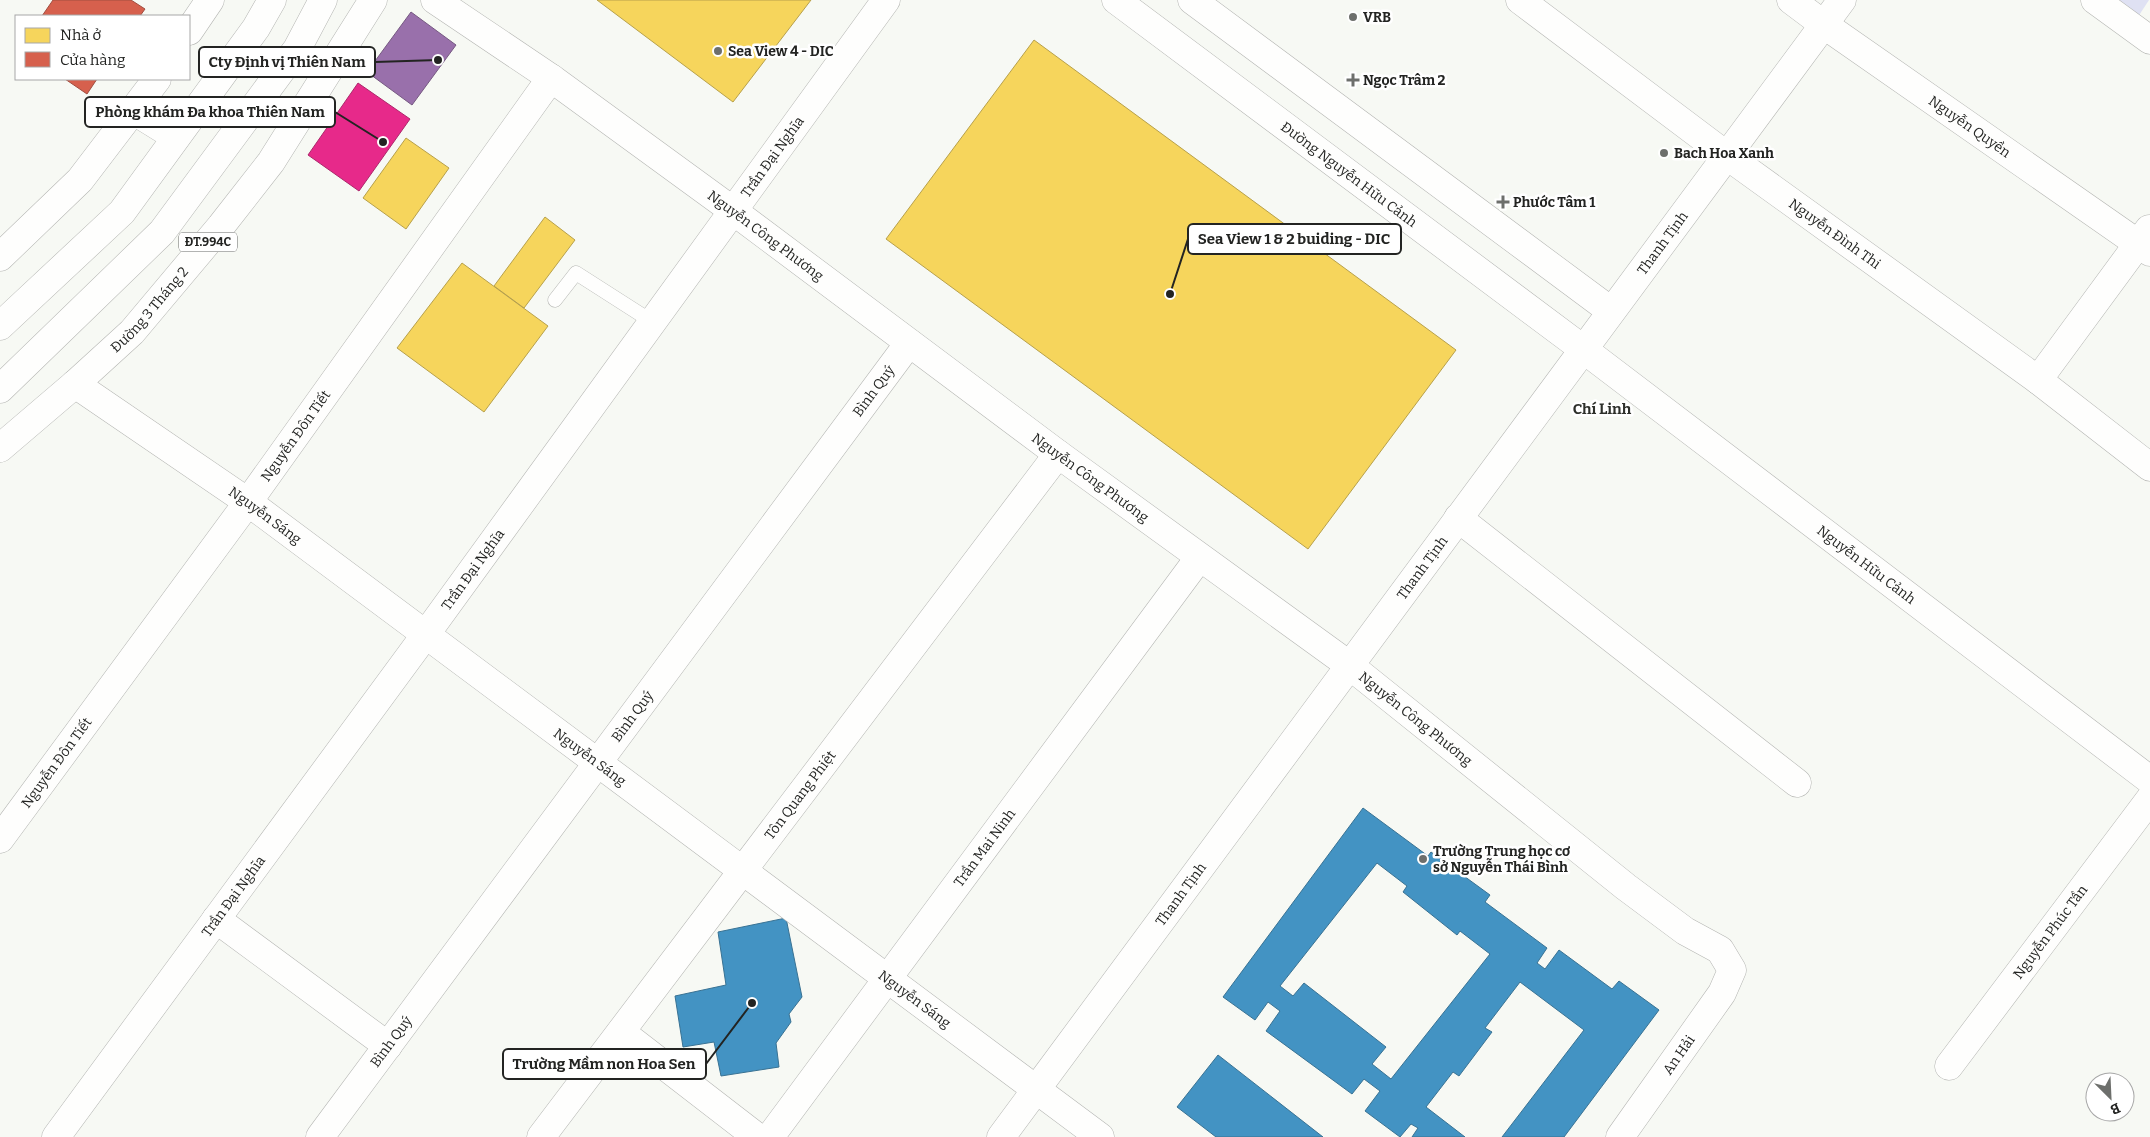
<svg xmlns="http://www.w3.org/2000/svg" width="2150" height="1137" viewBox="0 0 2150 1137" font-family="Bitter,serif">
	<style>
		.green { fill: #dfe1f3 }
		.homes { fill: #f6d55c; stroke: #b7a04b }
		.shops { fill: #d6604d; stroke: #a04e40 }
		.offices { fill: #9970ab; stroke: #765982 }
		.schools { fill: #4393c3; stroke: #397293; fill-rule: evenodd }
		.health { fill: #e7298a; stroke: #ac286b }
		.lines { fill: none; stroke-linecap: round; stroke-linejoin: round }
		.service-casing { stroke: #b4b5b2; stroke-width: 15 }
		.minor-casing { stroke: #b4b5b2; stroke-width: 29 }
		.secondary-casing { stroke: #b4b5b2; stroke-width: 29 }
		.primary-casing { stroke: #b4b5b2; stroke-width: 29 }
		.service { stroke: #fefefd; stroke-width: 14 }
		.minor { stroke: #fefefd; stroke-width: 28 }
		.secondary { stroke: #fefefd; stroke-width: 28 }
		.primary { stroke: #fefefd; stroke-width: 28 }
		.poi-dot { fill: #6d6f6c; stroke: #fff; stroke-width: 2 }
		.labels { text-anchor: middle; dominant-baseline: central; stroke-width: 5; stroke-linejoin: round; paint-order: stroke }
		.shield { fill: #fff; stroke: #656664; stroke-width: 1 }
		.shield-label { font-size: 12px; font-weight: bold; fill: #232422 }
		.poi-label { font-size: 14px; font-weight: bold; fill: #232422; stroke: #fff; text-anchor: start }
		.street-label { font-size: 14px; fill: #232422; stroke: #fff }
		.neighbourhood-label { font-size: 15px; font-weight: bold; fill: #2e302b; stroke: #fff }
		.leader { fill: none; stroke: #232422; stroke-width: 2 }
		.callout-dot { fill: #232422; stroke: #fff; stroke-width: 2 }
		.callout { fill: #fff; stroke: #232422; stroke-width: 2 }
		.callout-label { font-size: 15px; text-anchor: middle; font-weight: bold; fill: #232422 }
	</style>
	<rect width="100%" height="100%" fill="#f7f9f4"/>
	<path class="green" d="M2097,0H2149L2132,26Z"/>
	<path class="homes" d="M597,0H811L733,102Z
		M1034,40L1456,350L1308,549L886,239Z
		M406,138L449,168L406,229L363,198Z
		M545,217L575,240L524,308L494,286Z
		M462,263L548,326L484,412L397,348Z"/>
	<path class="shops" d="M53,0H131L145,9L140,16H42Z
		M65,79H97L87,94Z"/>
	<path class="offices" d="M411,12L456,45L412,105L367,72Z"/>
	<path class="schools" d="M1363,808L1428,856L1431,852L1490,895L1485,902L1547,948L1537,963L1545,969L1559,950L1612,989L1619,981L1659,1010L1564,1137H1502L1584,1030L1520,982L1485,1028L1492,1032L1459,1076L1453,1072L1426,1107L1465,1137H1412L1418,1128L1411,1124L1400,1137L1365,1111L1380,1091L1364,1079L1352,1094L1266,1031L1280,1011L1268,1002L1255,1020L1223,997ZM1377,863L1407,886L1403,892L1457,935L1460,931L1490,954L1391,1079L1372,1064L1386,1047L1304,983L1293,996L1280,986Z
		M786,918L802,997L789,1014L791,1022L776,1043L779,1067L721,1076L714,1042L683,1047L675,996L726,985L718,932Z
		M1218,1055L1323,1137H1216L1177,1107Z"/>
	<path class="health" d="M358,83L410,119L359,191L308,155Z"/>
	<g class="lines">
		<g class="service-casing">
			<path id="service" d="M555,300L576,273L651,321"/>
		</g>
		<g class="minor-casing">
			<g id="minor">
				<path id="s1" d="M435,0L551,78L732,210L1058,454L1349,665L1626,887L1685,931L1720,950L1732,970L1722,993L1620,1137"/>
				<path id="s2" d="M1520,0L1726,155L2038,380L2150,467"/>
				<path id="s3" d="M1791,0L1823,24L2150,252"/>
				<path d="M2095,0L2150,40"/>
				<path d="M2038,380L2149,229"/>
				<path id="s4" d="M75,384L248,502L1100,1137"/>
				<path d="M1458,518L1797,783"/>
				<path id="s5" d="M0,839L248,502L551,78"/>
				<path d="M216,919L388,1046"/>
				<path d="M621,1032L757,1137"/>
				<path id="s6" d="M1949,1066L2150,799"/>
				<path id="s7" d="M56,1137L426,634L886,0"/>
				<path id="s8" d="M320,1137L909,343"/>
				<path id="s9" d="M541,1137L1058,454"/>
				<path id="s10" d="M770,1137L1199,558"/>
				<path id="s11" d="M1001,1137L1842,0"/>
			</g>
		</g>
		<g class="secondary-casing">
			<g id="secondary">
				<path id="s12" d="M1116,0L1583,349L2150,780"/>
				<path d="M1192,0L1611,311"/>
			</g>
		</g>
		<g class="primary-casing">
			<g id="primary">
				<path d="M189,31L210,0"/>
				<path d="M134,111L176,137"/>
				<path d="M0,257L80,180L157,79"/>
				<path d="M0,326L122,212L256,28L272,0"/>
				<path d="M0,389L162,232L297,49L323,0"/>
				<path id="s13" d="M0,448L75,384L132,332L221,226L271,162L373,0"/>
			</g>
		</g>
		<use href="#service" class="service"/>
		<use href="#minor" class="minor"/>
		<use href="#secondary" class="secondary"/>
		<use href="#primary" class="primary"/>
	</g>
	<g class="poi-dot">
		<circle cx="1353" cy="17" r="5"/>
		<circle cx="718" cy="51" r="5"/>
		<path d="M1350.5 72.5h5v5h5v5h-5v5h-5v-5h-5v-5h5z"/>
		<circle cx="1664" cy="153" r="5"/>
		<path d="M1500.5 194.5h5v5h5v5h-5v5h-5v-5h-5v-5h5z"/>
		<circle cx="1423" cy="859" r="5"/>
	</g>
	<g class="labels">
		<rect class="shield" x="179" y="232.5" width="58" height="19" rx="4"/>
		<g class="shield-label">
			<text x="208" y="242">ĐT.994C</text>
		</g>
		<g class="poi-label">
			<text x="1363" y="17">VRB</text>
			<text x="728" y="51">Sea View 4 - DIC</text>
			<text x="1363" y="80">Ngọc Trâm 2</text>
			<text x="1674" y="153">Bach Hoa Xanh</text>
			<text x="1513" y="202">Phước Tâm 1</text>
			<text x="1433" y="851">Trường Trung học cơ<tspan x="1433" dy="16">sở Nguyễn Thái Bình</tspan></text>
		</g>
		<g class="street-label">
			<text stroke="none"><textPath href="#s3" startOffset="219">Nguyễn Quyền</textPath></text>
			<text stroke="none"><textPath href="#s7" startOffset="1214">Trần Đại Nghĩa</textPath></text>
			<text stroke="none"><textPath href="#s12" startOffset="291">Đường Nguyễn Hữu Cảnh</textPath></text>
			<text stroke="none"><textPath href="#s2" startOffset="392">Nguyễn Đình Thi</textPath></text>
			<text stroke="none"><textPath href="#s1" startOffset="406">Nguyễn Công Phương</textPath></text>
			<text stroke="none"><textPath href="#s11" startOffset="1112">Thanh Tịnh</textPath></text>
			<text stroke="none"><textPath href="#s13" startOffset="204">Đường 3 Tháng 2</textPath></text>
			<text stroke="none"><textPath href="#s8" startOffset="929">Bình Quý</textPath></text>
			<text stroke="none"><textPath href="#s5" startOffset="500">Nguyễn Đôn Tiết</textPath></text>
			<text stroke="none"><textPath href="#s1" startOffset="811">Nguyễn Công Phương</textPath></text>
			<text stroke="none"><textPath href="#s4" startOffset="231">Nguyễn Sáng</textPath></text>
			<text stroke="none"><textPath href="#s12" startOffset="939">Nguyễn Hữu Cảnh</textPath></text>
			<text stroke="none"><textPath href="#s11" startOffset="708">Thanh Tịnh</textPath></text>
			<text stroke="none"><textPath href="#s7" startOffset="704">Trần Đại Nghĩa</textPath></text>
			<text stroke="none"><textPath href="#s8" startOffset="524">Bình Quý</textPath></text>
			<text stroke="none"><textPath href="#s1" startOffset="1216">Nguyễn Công Phương</textPath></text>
			<text stroke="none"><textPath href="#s4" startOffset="636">Nguyễn Sáng</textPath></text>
			<text stroke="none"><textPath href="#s5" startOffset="95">Nguyễn Đôn Tiết</textPath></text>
			<text stroke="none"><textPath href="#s9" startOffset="429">Tôn Quang Phiệt</textPath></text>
			<text stroke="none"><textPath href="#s10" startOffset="360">Trần Mai Ninh</textPath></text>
			<text stroke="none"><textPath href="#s11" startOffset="302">Thanh Tịnh</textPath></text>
			<text stroke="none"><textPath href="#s7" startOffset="299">Trần Đại Nghĩa</textPath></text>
			<text stroke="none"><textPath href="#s6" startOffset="168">Nguyễn Phúc Tần</textPath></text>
			<text stroke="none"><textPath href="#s4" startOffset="1041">Nguyễn Sáng</textPath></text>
			<text stroke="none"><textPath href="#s8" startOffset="119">Bình Quý</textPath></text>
			<text transform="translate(1679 1055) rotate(-55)">An Hải</text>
		</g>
		<g class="neighbourhood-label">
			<text x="1602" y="409">Chí Linh</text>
		</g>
	</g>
	<path class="leader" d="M438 60L375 62M383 142L335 112M1170 294L1188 239M752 1003L706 1064"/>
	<g class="callout-dot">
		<circle cx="438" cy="60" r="5"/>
		<circle cx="383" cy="142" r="5"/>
		<circle cx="1170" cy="294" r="5"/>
		<circle cx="752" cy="1003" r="5"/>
	</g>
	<g class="callout">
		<rect x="199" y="47" width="176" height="30" rx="5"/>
		<rect x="85" y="97" width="250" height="30" rx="5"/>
		<rect x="1188" y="224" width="213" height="30" rx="5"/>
		<rect x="503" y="1049" width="203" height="30" rx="5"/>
	</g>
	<g class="callout-label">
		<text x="287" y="67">Cty Định vị Thiên Nam</text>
		<text x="210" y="117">Phòng khám Đa khoa Thiên Nam</text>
		<text x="1294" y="244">Sea View 1 &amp; 2 buiding - DIC</text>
		<text x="604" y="1069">Trường Mầm non Hoa Sen</text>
	</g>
	<rect x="15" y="15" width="175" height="65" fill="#ffffff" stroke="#a7a7a7"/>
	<rect x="25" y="28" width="25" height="15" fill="#f6d55c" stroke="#a7a7a7"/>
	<text x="60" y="40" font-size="15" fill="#232422">Nhà ở</text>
	<rect x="25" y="52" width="25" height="15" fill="#d6604d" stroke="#a7a7a7"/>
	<text x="60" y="65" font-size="15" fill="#232422">Cửa hàng</text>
	<g transform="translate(2110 1097) rotate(156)"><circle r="24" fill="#ffffff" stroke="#a7a7a7"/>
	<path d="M0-4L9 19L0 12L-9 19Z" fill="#6d6f6c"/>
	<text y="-8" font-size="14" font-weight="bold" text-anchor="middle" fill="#232422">B</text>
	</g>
</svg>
